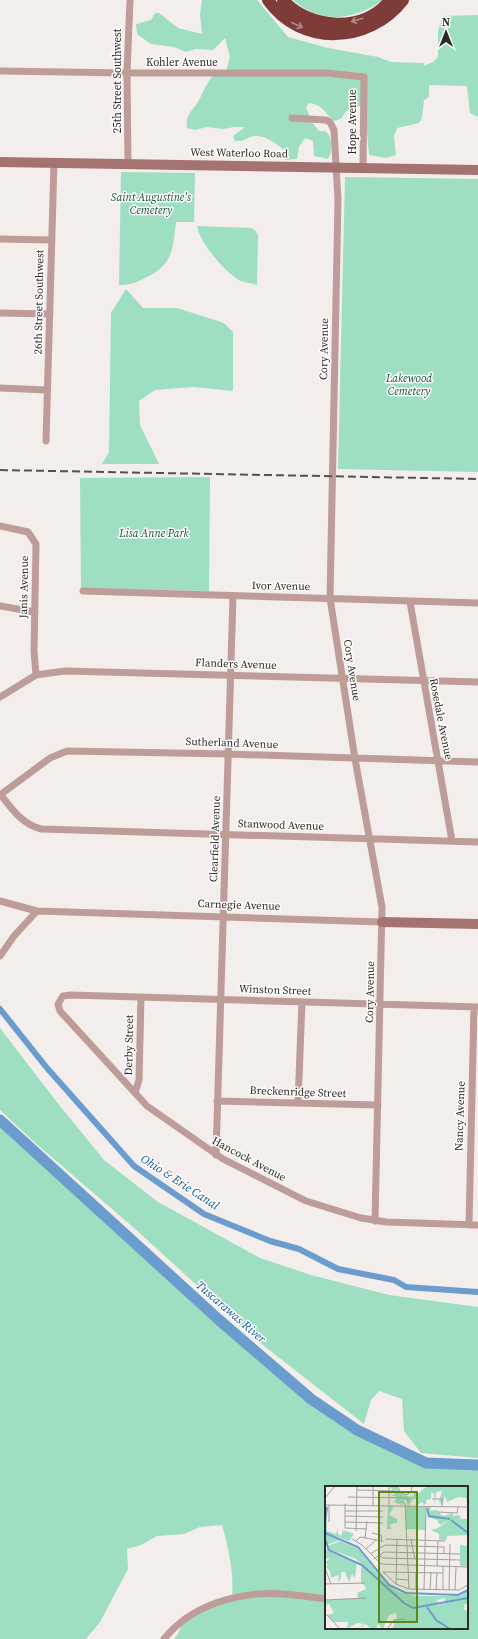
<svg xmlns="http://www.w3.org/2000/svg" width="478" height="1639" viewBox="0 0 478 1639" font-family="'Source Serif 4',serif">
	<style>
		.green { fill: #9ddfc0; fill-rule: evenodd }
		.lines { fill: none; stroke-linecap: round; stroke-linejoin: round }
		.canal { stroke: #6b9cce; stroke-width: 6 }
		.river { stroke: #6b9cce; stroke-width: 11 }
		.street { stroke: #be9c98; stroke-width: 7 }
		.secondary { stroke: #a4736f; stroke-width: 10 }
		.highway { stroke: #7e3c38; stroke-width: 12 }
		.rail { stroke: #535150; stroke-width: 2; stroke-dasharray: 8 4; stroke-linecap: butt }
		.oneway { stroke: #b18986 }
		.labels { text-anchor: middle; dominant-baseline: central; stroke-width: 3; stroke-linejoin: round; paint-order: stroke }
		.street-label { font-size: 11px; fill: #2c2a29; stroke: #fefcfb }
		.park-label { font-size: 11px; font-style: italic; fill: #125039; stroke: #fefcfb }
		.water-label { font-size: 12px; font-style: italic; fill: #0e5897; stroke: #fefcfb }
		.inset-river { fill: none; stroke: #6b9cce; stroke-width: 2 }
		.inset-road { fill: none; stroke: #a3a09e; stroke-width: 1 }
		.view { fill: #5b8819; fill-opacity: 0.15; stroke: #5b8819; stroke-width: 2 }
		.inset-edge { fill: none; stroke: #2c2a29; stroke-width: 2 }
	</style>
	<rect width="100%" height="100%" fill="#f3eeec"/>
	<path class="green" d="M202,0H257L288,37L328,48L378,57L391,62L424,63V66L433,62L438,57V31L443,16L478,15V117L470,113L467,86L429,85V97L424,100L422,118L419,123L397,128L394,136L396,155L386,158L369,155L365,110L360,106L346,111L342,118L335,121C323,113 326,106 309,103L306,107L312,122L319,131H325C333,137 333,150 328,159L314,156L313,141L305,138L299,147L297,159L285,160L284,150C277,144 266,136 256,136C248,136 246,142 235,141L233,136L245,127H234L223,129L207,127L195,130L187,128C185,114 193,111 199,100C205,89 207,81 217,71H226L230,57L225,38L213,50L196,49L186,52L174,47L151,44L137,34L136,24L151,20L155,13H159L178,28L202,34L200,14Z
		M293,0H383C354,20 322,25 293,0Z
		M121,172L195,173L194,222H176C173,247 173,264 149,276C138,282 131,285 119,285Z
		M345,177L478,179V472L338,469Z
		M197,226L251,228L255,230L258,235L257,285C252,283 246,283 241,281C227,275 199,242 197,226Z
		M126,289L143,308H177L224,323L233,332V391L193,387L155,390L139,401L140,425L159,464H102L109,452L111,313Z
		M210,477L209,591L81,588L80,478Z
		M0,1028L56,1101L104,1160L158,1202L260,1258L311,1275L389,1295L478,1307V1458L421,1453L404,1431L402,1399L379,1391L371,1400L364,1424L259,1342L133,1227L33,1141L0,1110Z
		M0,1120L218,1319L311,1399L357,1430L426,1463L478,1465V1639H174L178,1634L183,1621L232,1598C234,1573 229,1549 222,1525L200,1527L184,1534L157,1536L141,1545L127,1549L128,1569L100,1622L86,1639H0ZM326,1487H467V1628H326Z"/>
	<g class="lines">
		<path class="canal" d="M0,1009L47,1068L134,1166L204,1214L270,1241L299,1249L338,1269L394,1280L406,1287L478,1292"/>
		<path class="river" d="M0,1120L218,1319L311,1399L357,1430L426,1463L478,1465"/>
		<path class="street" d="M0,71L127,73H327L364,77L363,168
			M292,118L326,120L330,122L334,130L338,200L330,598L355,759L382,907L375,1221
			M128,163L127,73L130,0
			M0,239L51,240
			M0,313L50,314
			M0,388L47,390
			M46,441L54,163
			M0,526L28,532L36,544L34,651L36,675
			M83,591L478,603
			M410,602L452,841
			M0,606L35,612
			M0,697L36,675L65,671L478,682
			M0,795L50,758L67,751L228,754L478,762
			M1,795C12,809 22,824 41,829L478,842
			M0,901L37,911L382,922
			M0,956L14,936L37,911
			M478,1007L71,995L63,996L58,1004L60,1011L147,1106L223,1159L306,1201L361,1218L386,1222L478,1225
			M135,1093L139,1080L141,997
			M217,1101L378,1105
			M298,1103L302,1002
			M216,1155L233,596
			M469,1225L474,1007
			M164,1639C192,1604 240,1591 283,1594C297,1595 312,1597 326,1599"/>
		<path class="secondary" d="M0,162L478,170
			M382,922L478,924"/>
		<path class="highway" d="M268,0C301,47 369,44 403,0
			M283,0C308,29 365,34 390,0"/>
		<path class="rail" d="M0,470L478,479"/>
	</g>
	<defs><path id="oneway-shaft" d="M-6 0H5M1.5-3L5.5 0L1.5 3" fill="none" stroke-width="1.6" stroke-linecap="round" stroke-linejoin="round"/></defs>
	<g class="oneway">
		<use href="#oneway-shaft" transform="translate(357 20) rotate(164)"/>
		<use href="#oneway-shaft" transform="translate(297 25) rotate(24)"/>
	</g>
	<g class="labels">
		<g class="street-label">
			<text x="182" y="62">Kohler Avenue</text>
			<text transform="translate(117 81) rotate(-90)">25th Street Southwest</text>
			<text transform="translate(352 122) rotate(-90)">Hope Avenue</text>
			<text transform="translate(239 153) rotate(1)">West Waterloo Road</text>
			<text transform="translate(39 302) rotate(-89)">26th Street Southwest</text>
			<text transform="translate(324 349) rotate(-89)">Cory Avenue</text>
			<text transform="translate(281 586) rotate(1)">Ivor Avenue</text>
			<text transform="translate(24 587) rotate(-89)">Janis Avenue</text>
			<text transform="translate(236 664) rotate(2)">Flanders Avenue</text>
			<text transform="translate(352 670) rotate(81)">Cory Avenue</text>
			<text transform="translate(441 719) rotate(79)">Rosedale Avenue</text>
			<text transform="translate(232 743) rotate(2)">Sutherland Avenue</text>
			<text transform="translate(281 825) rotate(2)">Stanwood Avenue</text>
			<text transform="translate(215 839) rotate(-88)">Clearfield Avenue</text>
			<text transform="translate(239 905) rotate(2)">Carnegie Avenue</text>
			<text transform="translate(275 990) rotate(2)">Winston Street</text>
			<text transform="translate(370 992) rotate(-89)">Cory Avenue</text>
			<text transform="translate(129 1045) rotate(-89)">Derby Street</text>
			<text transform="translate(298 1092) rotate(2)">Breckenridge Street</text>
			<text transform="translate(460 1116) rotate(-88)">Nancy Avenue</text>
			<text transform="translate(249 1159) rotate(28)">Hancock Avenue</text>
		</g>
		<g class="park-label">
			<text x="151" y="197">Saint Augustine's<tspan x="151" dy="13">Cemetery</tspan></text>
			<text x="409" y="378">Lakewood<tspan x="409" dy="13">Cemetery</tspan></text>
			<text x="154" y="533">Lisa Anne Park</text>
		</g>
		<g class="water-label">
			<text transform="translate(180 1182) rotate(33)">Ohio &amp; Erie Canal</text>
			<text transform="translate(231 1312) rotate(41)">Tuscarawas River</text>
		</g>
	</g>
	<g transform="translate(325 1486)">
		<rect width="143" height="143" fill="#f3eeec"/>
		<path d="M65,0H71L77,9L88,11L89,7H94L102,0H143V20L141,12L133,11L122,16L120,10L117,20L115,15L113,19L117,5L111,6L110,20L109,8L106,6V13L101,14V18L98,19V16L92,19L91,13H88L85,18L79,14L77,19L69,16L72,11L65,9H70ZM63,20H69L64,29L72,33V37L65,38L66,43H62ZM81,20L100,21V44L81,43ZM102,21H106L105,25L111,24L118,30L128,27V30L134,29L136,33H143V49L122,50L121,54H114V48L106,44L113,42L126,33L115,39L112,34L103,31ZM2,22V45L11,48L13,42V48L16,50L18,44L29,48L24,55L0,46ZM0,48L13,53L15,54L1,59ZM15,55L32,62L62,98L74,106L91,110H135L143,105V111L138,112L120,116V112L112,114L113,119L143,112V118H140L139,123L143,126V143H67L70,136L65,140L72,133L71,127L64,129L58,143L53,138L51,143H46L41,138L32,143L39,138L32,137L22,143L23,136H8L2,129L9,127L4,118L0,119V114L33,112L32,107L41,103L40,100L36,97V79L52,93L31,73L5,63L3,60ZM2,59L8,67L32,76L30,92L27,88L24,96L20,86H16V92L13,96L14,89L6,92L5,85L1,81L3,78L0,77L5,72L0,73ZM135,59L143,60V80H135Z" fill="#9ddfc0"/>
		<path class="inset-river" d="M102,22L104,30L125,33M126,34L143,47M0,36L2,21M0,47L33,61L64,99L81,107L133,109L143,104M0,53L4,64L37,79L79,117L88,122L143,112M102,121L111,134L125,143"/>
		<path class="inset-road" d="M72,0L76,7L81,9L86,6L87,0M32,4L69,5M23,11L83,12V19M0,12L9,1M107,13H117V20M77,16L80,17L84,103M20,18V42L42,43M0,19L143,21M48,19V0M64,19V0M20,25H58M113,26L132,27L133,21M20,30L58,31M4,36V19M20,36L58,37M31,45L32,0M47,47L56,49L57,56M40,52L42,35M27,53L37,59L56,78L143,81M60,53L120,55M86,54L90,73M31,55L35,51L57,55M41,63L51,54M45,68L60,59L119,61V67M54,69L58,72L135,74M49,73L59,66L135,68M112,80L113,55M0,82L6,98M118,87L58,86L71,98L84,103L134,104L143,99M71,93L84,94M0,98L40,97M71,98L72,53M91,103V86M99,103L101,20M105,104L106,86M111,104L112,87M118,104V80M124,104L125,58M130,104L131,81M0,114L41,112M0,127L15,143M62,143L69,134L80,133"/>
		<path class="view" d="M54,6H92V136H54Z"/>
		<rect width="143" height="143" class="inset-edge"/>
	</g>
	<g transform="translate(446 32)" stroke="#fefcfb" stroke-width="3" paint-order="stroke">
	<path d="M0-3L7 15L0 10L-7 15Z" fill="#2c2a29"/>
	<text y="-6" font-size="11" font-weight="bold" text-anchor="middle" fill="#2c2a29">N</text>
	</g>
</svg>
